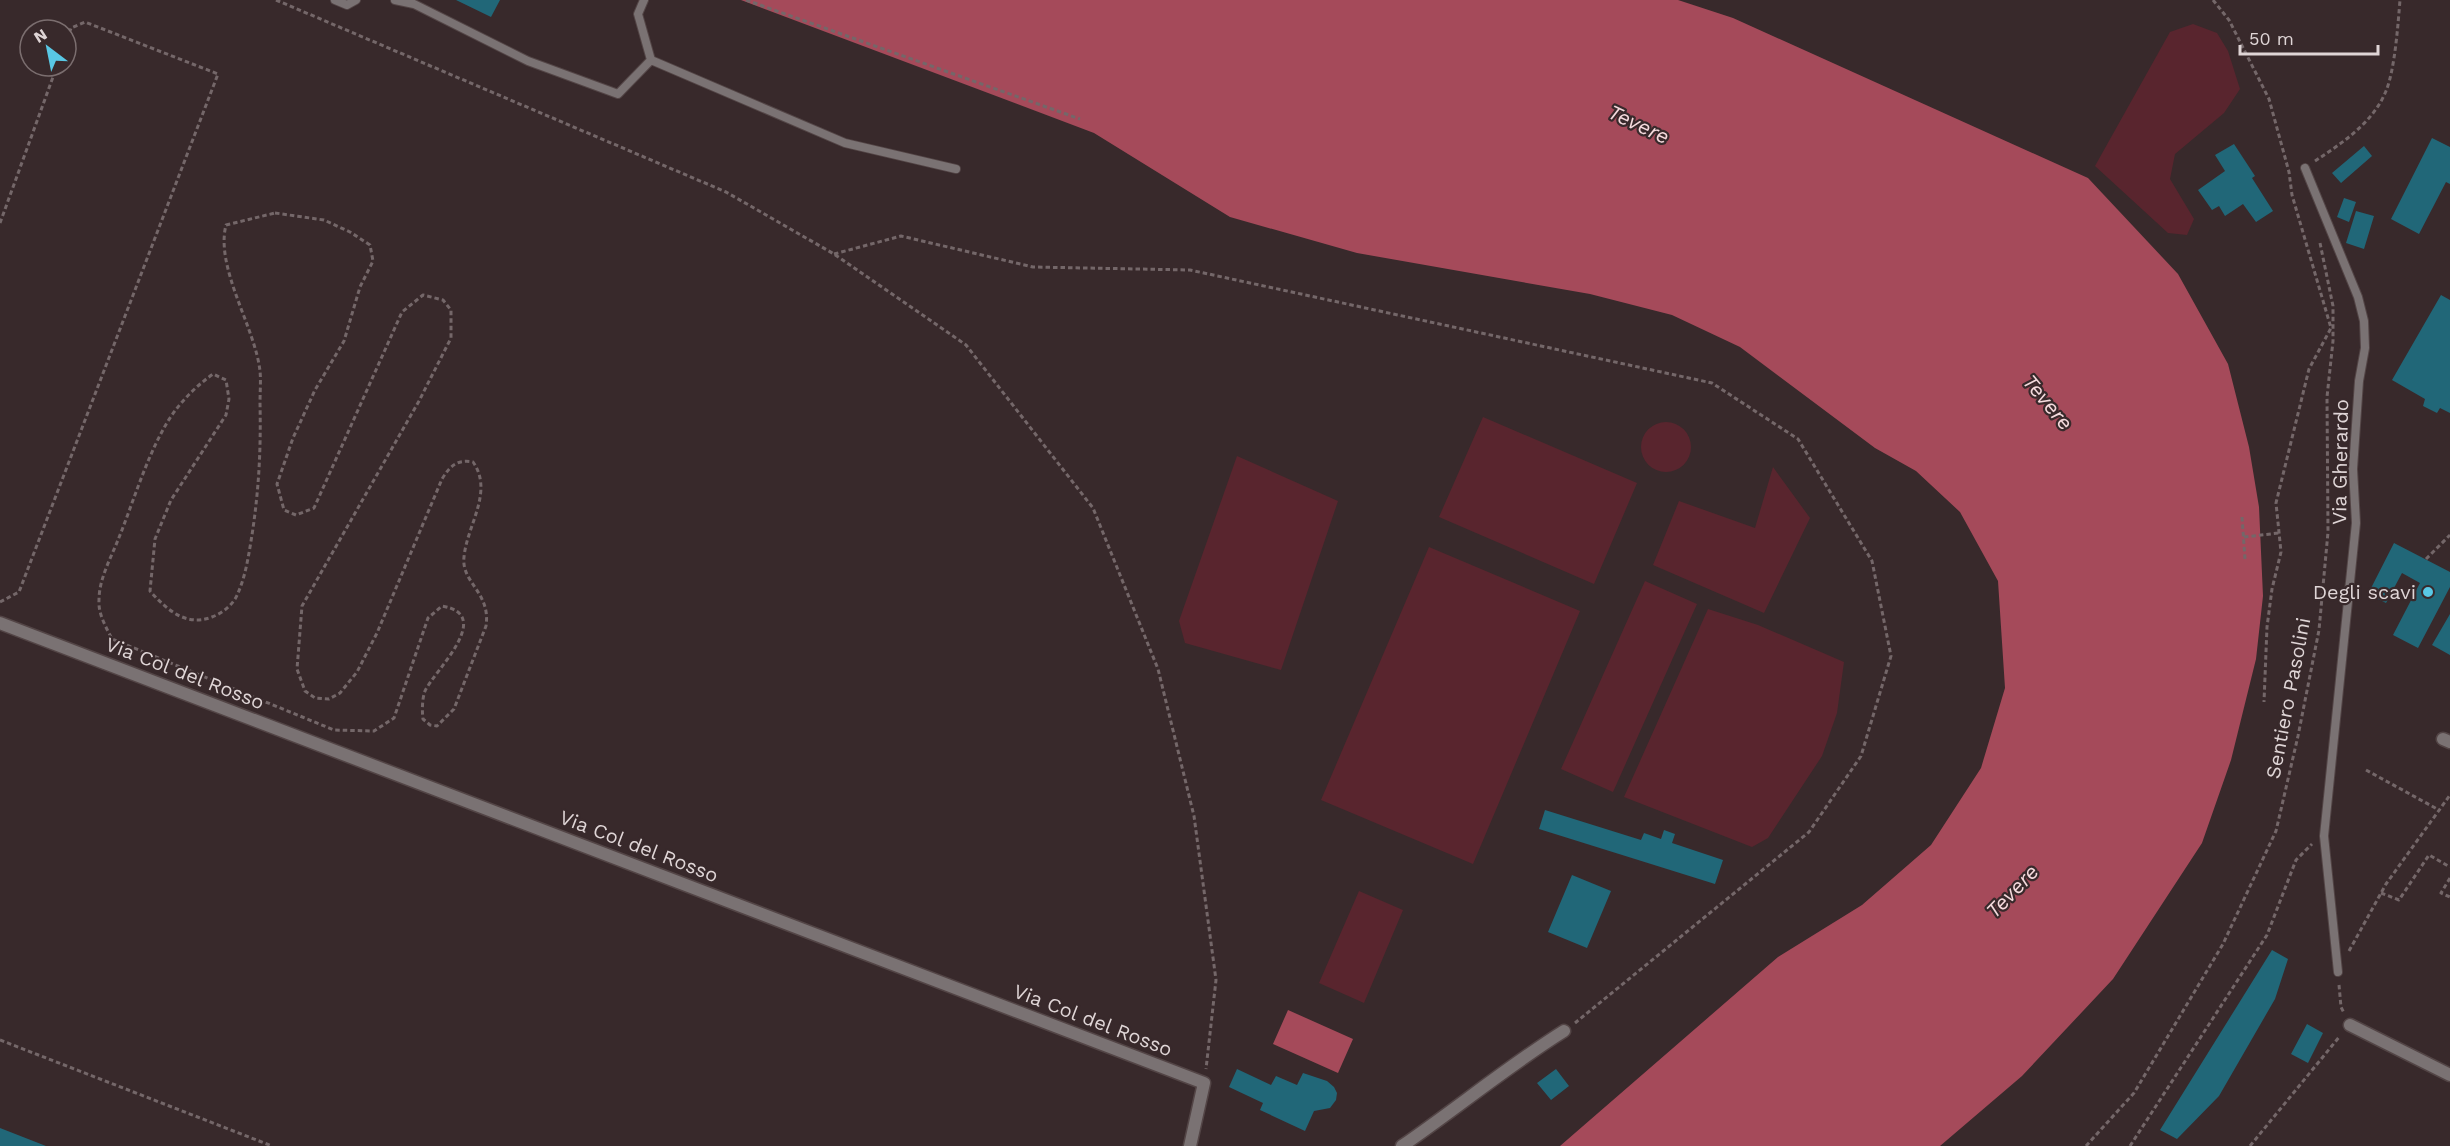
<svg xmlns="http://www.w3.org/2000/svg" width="2450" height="1146" viewBox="0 0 2450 1146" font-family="'Work Sans',sans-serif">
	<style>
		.green { fill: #59252e }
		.water { fill: #a54a5a }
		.building { fill: #216778 }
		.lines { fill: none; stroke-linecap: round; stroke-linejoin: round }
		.service-casing { stroke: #534546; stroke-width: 10 }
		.pedestrian-casing { stroke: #534546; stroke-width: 15 }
		.minor-casing { stroke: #534546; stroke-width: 15 }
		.path { stroke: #746769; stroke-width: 3; stroke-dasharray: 4.5 3; stroke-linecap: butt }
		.service { stroke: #7a7273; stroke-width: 8 }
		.pedestrian { stroke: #7a7273; stroke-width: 12 }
		.minor { stroke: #7a7273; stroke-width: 12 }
		.poi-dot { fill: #59c8e5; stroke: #38292b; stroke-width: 2 }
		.labels { text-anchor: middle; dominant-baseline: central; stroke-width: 4.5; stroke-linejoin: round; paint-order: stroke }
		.street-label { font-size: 20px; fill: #dfd5d6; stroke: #38292b }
		.poi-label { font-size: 20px; fill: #dfd5d6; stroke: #38292b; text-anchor: end }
		.water-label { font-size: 21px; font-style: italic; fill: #f5dadd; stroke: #38292b }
	</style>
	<rect width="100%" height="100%" fill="#38292b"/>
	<path class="green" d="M2193,24L2217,33L2228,51L2240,89L2224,113L2175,154L2170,179L2194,219L2187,235L2168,233L2095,166L2170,32Z
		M1483,417L1637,483L1594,584L1439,517Z
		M1641 447a25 25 0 1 1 50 0a25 25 0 1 1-50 0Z
		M1237,456L1338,501L1281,670L1185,643L1179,621Z
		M1773,467L1810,518L1764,613L1653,565L1679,501L1755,528Z
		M1429,547L1580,611L1473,864L1321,800Z
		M1645,581L1697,604L1613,792L1561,769Z
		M1708,609L1758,625L1844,662L1837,713L1822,756L1768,838L1752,847L1624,797Z
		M1359,891L1403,910L1364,1003L1319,983Z"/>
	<path class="water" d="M741,0H1678L1733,18L2088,178L2178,274L2228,364L2249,447L2259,507L2263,596L2256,659L2231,760L2202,843L2113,979L2022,1076L1940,1146H1560L1778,957L1862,905L1931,845L1981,768L2005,688L1998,581L1960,512L1916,471L1875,448L1740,347L1672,315L1590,294L1357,253L1230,217L1094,133Z
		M1288,1010L1353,1039L1338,1073L1273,1044Z"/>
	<path class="building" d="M456,0H500L491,17Z
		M2432,138L2450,147V184L2446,182L2419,234L2391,219Z
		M2234,144L2255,176L2252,178L2273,211L2256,222L2243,204L2225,216L2219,206L2212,210L2198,190L2225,171L2215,155Z
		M2364,146L2372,156L2341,183L2332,173Z
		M2344,198L2356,202L2349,222L2337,217Z
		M2356,211L2374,216L2364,249L2346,243Z
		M2441,295L2450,300V413L2440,408L2437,413L2423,406L2425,399L2392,380Z
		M2394,543L2450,572V587L2418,648L2393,635L2420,583L2402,573L2386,603L2368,594Z
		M2450,614V655L2432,645Z
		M1545,810L1641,840L1644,833L1661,839L1664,830L1675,834L1672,843L1723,860L1715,884L1539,829Z
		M1572,875L1611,891L1587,948L1548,932Z
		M2272,950L2288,959L2275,999L2219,1096L2177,1139L2160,1130Z
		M2307,1024L2323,1033L2308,1063L2291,1054Z
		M1237,1069L1271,1085L1276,1076L1297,1085L1303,1073L1327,1081L1334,1087L1337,1093L1336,1100L1330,1108L1314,1111L1305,1131L1260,1110L1263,1103L1229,1087Z
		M1556,1069L1569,1086L1551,1100L1537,1083Z
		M0,1128L46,1146H0Z"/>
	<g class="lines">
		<g class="service-casing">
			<path id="service" d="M335,0L347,5L356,0
				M395,0L414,4L528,61L618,94L651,60L845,143L956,169
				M644,0L638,14L651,60
				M2305,168L2358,297L2364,321L2365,348L2359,381L2353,469L2356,523L2324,836L2338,972"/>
		</g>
		<g class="pedestrian-casing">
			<path id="pedestrian" d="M2443,739L2450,742
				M2350,1025L2450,1075"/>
		</g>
		<g class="minor-casing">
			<path id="minor" d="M0,623L1204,1083L1190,1146
				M1402,1146C1456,1109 1508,1066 1564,1031"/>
		</g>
		<path class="path" d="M276,0L726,192L834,254L966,345L1093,508L1158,669L1194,816L1216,980L1206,1069
			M746,0L1080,119
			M2213,0L2229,20L2269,99L2289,172L2292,195L2331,328L2309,369L2276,503L2281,552L2272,589L2267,627L2264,702
			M2315,161C2342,143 2373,123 2386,91C2395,69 2398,24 2400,0
			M275,213L324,220L350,232L370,245L373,261L360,287L344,341L315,390L293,438L277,484L284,510L296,515L314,508L402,312L423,295L443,300L451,310V338L419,401L302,606L297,669L305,691L315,698L329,699L340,693L357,672L377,633L442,479C450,466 457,459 473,462C494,492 467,525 464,557C461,583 491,592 486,626L454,709L437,726L430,725L423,719C422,711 422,699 425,691C435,670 495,615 442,606L428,618L394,718L374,731L334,730L112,639C106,627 98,614 99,600C99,578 112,556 120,535C135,497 147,456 168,421C180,402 195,387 213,374L226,380L229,399L226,415L171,500L155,539L150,591C167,610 186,627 212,617C223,613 234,604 238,593C246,575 249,553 252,535C259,489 261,449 260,403C260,392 261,381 260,371C255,327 215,268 226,225Z
			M0,223L57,66
			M834,254L901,236L1033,267L1190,270L1712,383L1798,439L1872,561L1891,656L1861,756L1809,832L1575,1023
			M2242,517L2245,559
			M2244,537L2279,533
			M2426,559L2450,535
			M0,602L19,592L218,74L85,22L71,28L66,43
			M2366,770L2439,810
			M2450,878L2441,893L2450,897
			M2381,893L2399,900L2429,855L2450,867
			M2349,951L2386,884L2450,795
			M2339,985L2341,1007L2344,1013
			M0,1040L272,1146
			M2086,1146L2134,1093L2223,944L2276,831L2298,736L2319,630L2328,532L2327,397L2333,341V306L2320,243
			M2130,1146L2267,935L2296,860L2312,844
			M2250,1146L2340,1036"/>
		<use href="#service" class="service"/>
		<use href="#pedestrian" class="pedestrian"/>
		<use href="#minor" class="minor"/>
	</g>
	<circle class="poi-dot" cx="2428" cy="592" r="6"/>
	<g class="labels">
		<g class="street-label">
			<text transform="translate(2340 462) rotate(-89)">Via Gherardo</text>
			<text transform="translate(185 673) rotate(21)">Via Col del Rosso</text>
			<text transform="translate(2288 698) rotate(-79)">Sentiero Pasolini</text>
			<text transform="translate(639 846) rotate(21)">Via Col del Rosso</text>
			<text transform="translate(1093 1020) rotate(21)">Via Col del Rosso</text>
		</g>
		<g class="poi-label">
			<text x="2416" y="592">Degli scavi</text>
		</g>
		<g class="water-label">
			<text transform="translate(1639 124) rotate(25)">Tevere</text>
			<text transform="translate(2048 402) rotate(50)">Tevere</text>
			<text transform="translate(2012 891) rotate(-46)">Tevere</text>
		</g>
	</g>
	<g transform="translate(48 48) rotate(328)"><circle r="28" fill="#38292b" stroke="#7b6e6f" stroke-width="1.5"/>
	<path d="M0-4.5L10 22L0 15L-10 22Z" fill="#59c8e5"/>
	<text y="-9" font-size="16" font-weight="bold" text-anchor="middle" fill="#dfd5d6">N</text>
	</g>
	<path d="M2240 45v9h138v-9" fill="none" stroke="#dfd5d6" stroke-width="3"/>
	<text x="2249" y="45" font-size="18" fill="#dfd5d6" stroke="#38292b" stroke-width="4.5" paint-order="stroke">50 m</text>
</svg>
